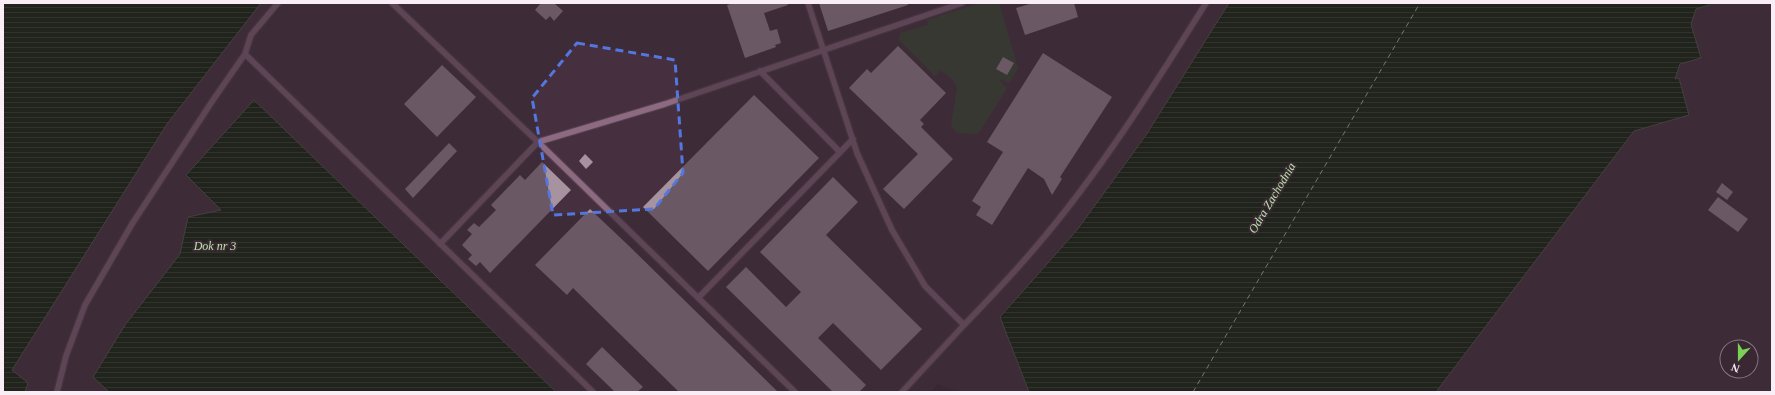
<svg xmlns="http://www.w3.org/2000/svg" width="1775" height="395" viewBox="0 0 1775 395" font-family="'Times New Roman',serif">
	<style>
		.built { fill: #462f3f; fill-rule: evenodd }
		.green { fill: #394c32 }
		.water { fill: url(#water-rules); stroke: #4f5d4a }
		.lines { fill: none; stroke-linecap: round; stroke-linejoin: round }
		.ferry { stroke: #b5e4a4; stroke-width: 1; stroke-dasharray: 5 4; stroke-linecap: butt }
		.building { fill: #a792a0 }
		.lane-casing { stroke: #54444e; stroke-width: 8 }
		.lane { stroke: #8d6982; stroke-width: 5.5 }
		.marked { fill: none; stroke: #5476df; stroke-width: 3; stroke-dasharray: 8 5; stroke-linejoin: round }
		.labels { text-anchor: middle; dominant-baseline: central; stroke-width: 4; stroke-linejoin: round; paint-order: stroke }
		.water-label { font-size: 12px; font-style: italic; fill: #b5e4a4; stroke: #392833 }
	</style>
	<defs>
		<pattern id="water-rules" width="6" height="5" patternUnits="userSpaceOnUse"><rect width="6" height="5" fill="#061f00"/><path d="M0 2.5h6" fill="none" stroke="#2b4026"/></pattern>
	</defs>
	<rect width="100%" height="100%" fill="#392833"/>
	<path class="built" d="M261,3H1229L1146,135L1077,230L1000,317L1029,392H958L938,384L931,392H556L254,100L221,210L188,217L180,254L125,325L94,377L109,392H25L28,383L12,370L167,124Z
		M1623,3H1772V392H1374ZM1727,347H1751V371H1727Z"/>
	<path class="green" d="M980,3H999L1018,68L1010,82L1008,83L1001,79L1000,81L1007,88L979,133L975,134L957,133L951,126L957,88C954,80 947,72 939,71L934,77L931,72L899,40L900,33L928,25L927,20Z"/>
	<path class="water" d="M3,3H261L167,124L12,370L28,383L25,392H3Z
		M1229,3H1709V5L1696,9L1691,24L1701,58L1680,64L1675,79L1679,78L1689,115L1634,131L1436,392H1029L1000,317L1077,230L1146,135Z
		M254,100L556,392H109L93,377L125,325L180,254L188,217L221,210L186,175Z"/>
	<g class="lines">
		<path class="ferry" d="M1193,392L1420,3"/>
	</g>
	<path class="building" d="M541,3H554L563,11L554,21L550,16L546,20L535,10Z
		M733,3H787L788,5L764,13L770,31L777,29L781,43L775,45L776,47L745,58L727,5Z
		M819,3H908V5L828,31Z
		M1033,3H1074L1078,17L1025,35L1016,8Z
		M898,46L946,93L920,120L924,124L921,127L953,159L904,209L883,189L918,154L849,88L867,69L871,73Z
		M1043,53L1112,97L1060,177L1062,179L1052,195L1044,179L1028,168L992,225L976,215L981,207L972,201L1003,152L987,142Z
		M1003,57L1014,63L1007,75L996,69Z
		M442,65L476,97L437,137L404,104Z
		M754,95L819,158L708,271L643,207Z
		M449,143L457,151L413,198L405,189Z
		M585,154L593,162L586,169L579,161Z
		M542,162L571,190L490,273L480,262L476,266L468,259L472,255L462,245L472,234L467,230L474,223L479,227L496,210L491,205L520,175L525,180Z
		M833,177L858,202L826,235L922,329L881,370L833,323L818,338L866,385L859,392H833L726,287L746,267L786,307L801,292L760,252Z
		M1722,183L1733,192L1727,200L1716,192Z
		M1718,197L1748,219L1738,232L1708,210Z
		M590,209L628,245L778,392H679L573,288L567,295L535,265Z
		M602,347L643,387L637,392H615L586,364Z"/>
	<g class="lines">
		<g class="lane-casing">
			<path id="lane" d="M392,3L538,142L440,244
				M808,3L857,153L892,230L925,286L964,325C988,300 1012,275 1034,249C1098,175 1154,86 1206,3
				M245,54L593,392
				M760,71L840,152
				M698,298L853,139
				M57,392L66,356L85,305L132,224L213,100L245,54L251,35L278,3
				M795,392L538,142L665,104L962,3
				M902,392L964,325"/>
		</g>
		<use href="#lane" class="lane"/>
	</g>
	<path d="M0 0H1775V395H0ZM577,43L675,60L683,173L654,209L553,215L532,98Z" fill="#392833" fill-opacity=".55" fill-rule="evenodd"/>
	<path class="marked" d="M577,43L675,60L683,173L654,209L553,215L532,98Z"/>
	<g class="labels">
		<g class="water-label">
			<text transform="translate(1272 198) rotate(-59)">Odra Zachodnia</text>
			<text x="215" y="246">Dok nr 3</text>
		</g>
	</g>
	<rect width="1775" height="395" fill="none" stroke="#f9eef5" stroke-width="8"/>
	<g transform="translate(1739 359) rotate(201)"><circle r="19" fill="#392833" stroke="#867781"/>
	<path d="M0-3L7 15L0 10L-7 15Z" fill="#7bd156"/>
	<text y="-6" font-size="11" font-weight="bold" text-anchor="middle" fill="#f9eef5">N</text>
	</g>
</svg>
